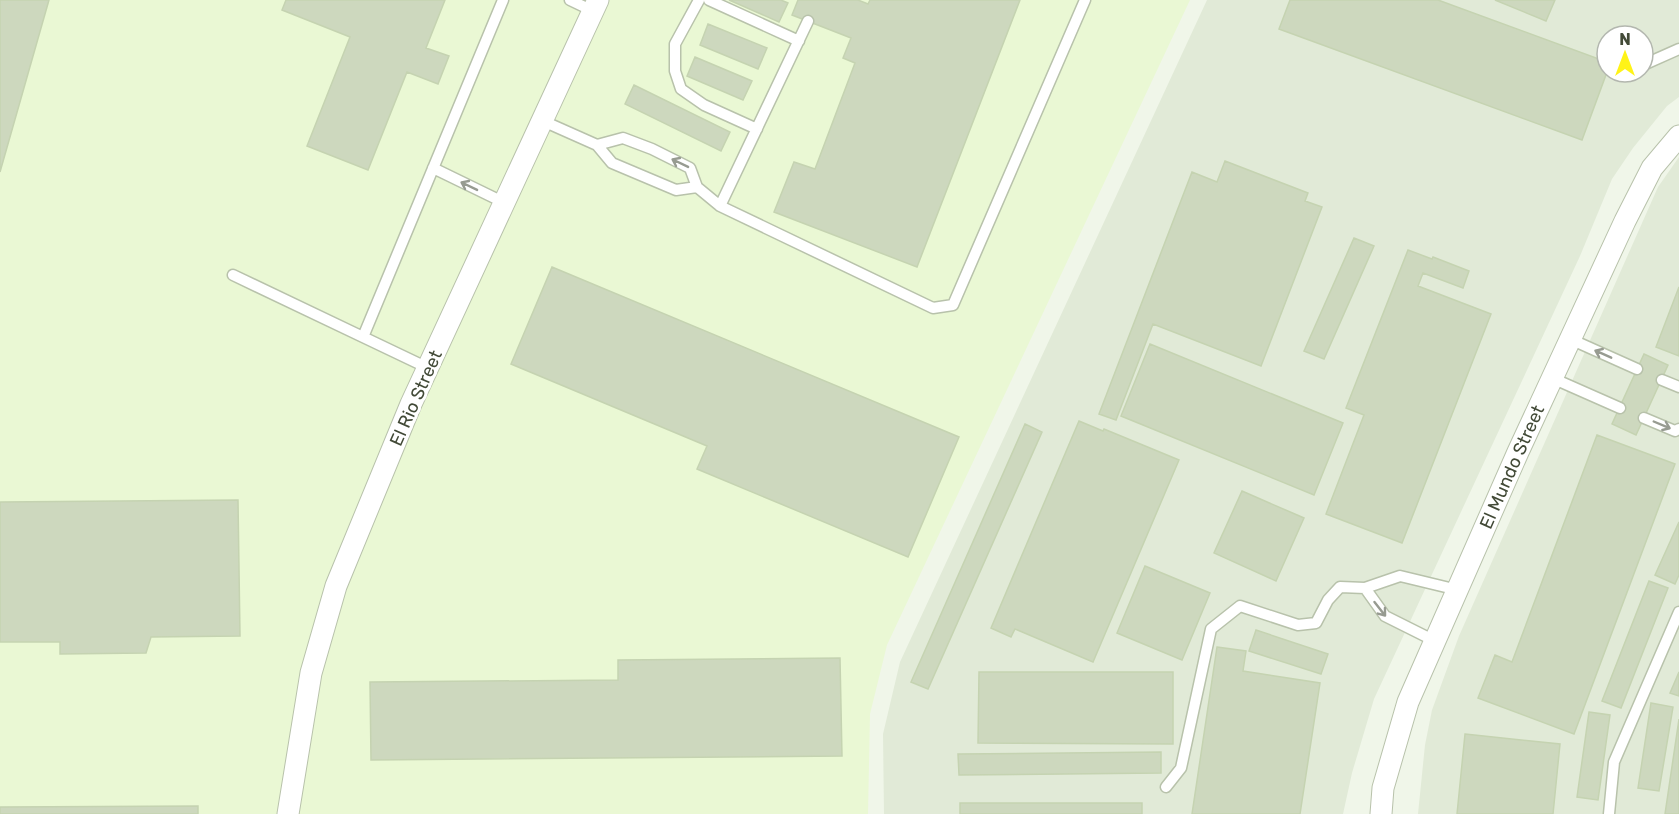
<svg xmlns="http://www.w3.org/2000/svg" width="1679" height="814" viewBox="0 0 1679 814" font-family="Rubik,sans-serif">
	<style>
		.residential { fill: #e1ead7; fill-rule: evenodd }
		.commercial { fill: #eaf8d4 }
		.building { fill: #cdd8be; stroke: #c5d3b1; stroke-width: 1.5 }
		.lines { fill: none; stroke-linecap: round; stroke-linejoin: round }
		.service-casing { stroke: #b8c2ab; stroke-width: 13 }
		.minor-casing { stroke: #b8c2ab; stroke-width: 23 }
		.service { stroke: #fff; stroke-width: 10 }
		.minor { stroke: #fff; stroke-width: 21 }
		.oneway { stroke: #979b91 }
		.labels { text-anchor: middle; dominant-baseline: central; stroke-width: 6; stroke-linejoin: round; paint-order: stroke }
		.street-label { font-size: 18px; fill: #424a37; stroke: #fff }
	</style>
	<rect width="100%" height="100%" fill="#f0f6e9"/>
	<path class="residential" d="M1207,0H1679V97L1667,106L1633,148L1612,179L1580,256L1374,699L1352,773L1343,814H884L883,734L900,662ZM1607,36H1643V72H1607Z
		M1679,157V814H1418L1425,745L1432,710L1459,636L1658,187Z"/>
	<path class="commercial" d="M0,0H1190L887,645L870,714L868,814H0Z"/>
	<path class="building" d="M0,0H49L0,172Z
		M286,0H445L426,48L449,56L438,84L407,72L368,170L307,146L350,37L282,10Z
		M729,0H781L788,3L779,22Z
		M798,0H858L868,4L870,0H1020L917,267L774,212L794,162L815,169L855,63L843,58L851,38L792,15Z
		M1290,0H1438L1607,62V72L1582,140L1279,29Z
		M1495,0H1555L1546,21Z
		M708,24L767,48L758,69L700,45Z
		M695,57L752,81L743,100L687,76Z
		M634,85L730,132L721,151L625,104Z
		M1225,161L1308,193L1305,201L1322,207L1261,366L1153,324L1116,420L1099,414L1192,172L1217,182Z
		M1354,238L1374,246L1324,359L1304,351Z
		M1408,250L1432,259L1433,257L1469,271L1463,288L1423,273L1418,286L1491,314L1402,543L1326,514L1364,415L1346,408Z
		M552,267L959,437L908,557L697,469L707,446L511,364Z
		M1679,287V356L1656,347Z
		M1150,344L1343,423L1314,495L1121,416Z
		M1644,354L1668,365L1636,435L1612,424Z
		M1079,421L1103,431L1104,429L1179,460L1093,662L1015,629L1011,637L991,628Z
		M1025,424L1042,432L928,689L911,682Z
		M1597,435L1675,464L1574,734L1478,698L1495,655L1512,662Z
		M1242,491L1304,518L1276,581L1214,553Z
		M238,500L240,636L151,637L146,653L60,654V642H0V502Z
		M1679,522V575L1675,584L1655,575Z
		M1145,566L1210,593L1182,660L1117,633Z
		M1649,581L1668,588L1621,708L1602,701Z
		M1256,630L1328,654L1321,674L1249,651Z
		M1217,647L1246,651L1243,671L1320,683L1300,814H1192Z
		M840,658L842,756L371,760L370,682L618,680V660Z
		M979,672H1173V744L978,743Z
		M1679,672V696L1670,693Z
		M1651,703L1673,707L1659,791L1638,788Z
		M1589,712L1610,715L1598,800L1577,797Z
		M1679,719V814H1665Z
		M1465,734L1560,744L1553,814H1457Z
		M1161,752V773L959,775L958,754Z
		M960,803H1142V814H960Z
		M198,806V814H0V807Z"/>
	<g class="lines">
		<g class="service-casing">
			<path id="service" d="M570,0L593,11
				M699,0L675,44V71L681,89L704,105L757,129
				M709,0L799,41
				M1643,65L1679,49
				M543,121L597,145L612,163L676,190L697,187
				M597,145L623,138L652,149L690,168L697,187L720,206L933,308L953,305L1085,0
				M433,168L505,203
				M720,206L808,21
				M233,275L363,337
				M1570,339L1637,369
				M428,368L363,337L503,0
				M1552,378L1620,408
				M1662,380L1679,387
				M1644,418L1675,431L1679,429
				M1435,641L1385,616L1365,588L1400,576L1458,590
				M1166,787L1181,768L1211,629L1240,606L1298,625L1316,623L1328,600L1340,587L1365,588
				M1609,814L1614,762L1679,612"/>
		</g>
		<g class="minor-casing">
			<path id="minor" d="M288,814L311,673L336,586L411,404L598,0
				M1381,814L1383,788L1408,702L1518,452L1625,221L1652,168L1679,136"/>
		</g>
		<use href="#service" class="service"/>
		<use href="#minor" class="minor"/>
	</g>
	<defs><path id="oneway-shaft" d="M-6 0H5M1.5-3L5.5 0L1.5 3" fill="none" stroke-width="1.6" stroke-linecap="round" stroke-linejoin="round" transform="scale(1.5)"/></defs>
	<g class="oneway">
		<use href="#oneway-shaft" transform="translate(680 163) rotate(-154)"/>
		<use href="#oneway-shaft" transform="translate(469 186) rotate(-154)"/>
		<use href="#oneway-shaft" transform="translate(1603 354) rotate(-156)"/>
		<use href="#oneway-shaft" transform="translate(1662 425) rotate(23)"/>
		<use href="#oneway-shaft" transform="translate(1380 609) rotate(52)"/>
	</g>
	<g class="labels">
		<g class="street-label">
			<text transform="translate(416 398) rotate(-66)">El Rio Street</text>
			<text transform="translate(1512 467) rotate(-66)">El Mundo Street</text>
		</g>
	</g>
	<g transform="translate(1625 54)"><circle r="28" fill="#ffffff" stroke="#b3b7af" stroke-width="1.5"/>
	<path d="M0-4.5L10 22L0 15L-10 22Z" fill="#fff317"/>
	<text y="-9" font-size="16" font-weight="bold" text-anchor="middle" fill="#424a37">N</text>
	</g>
</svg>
